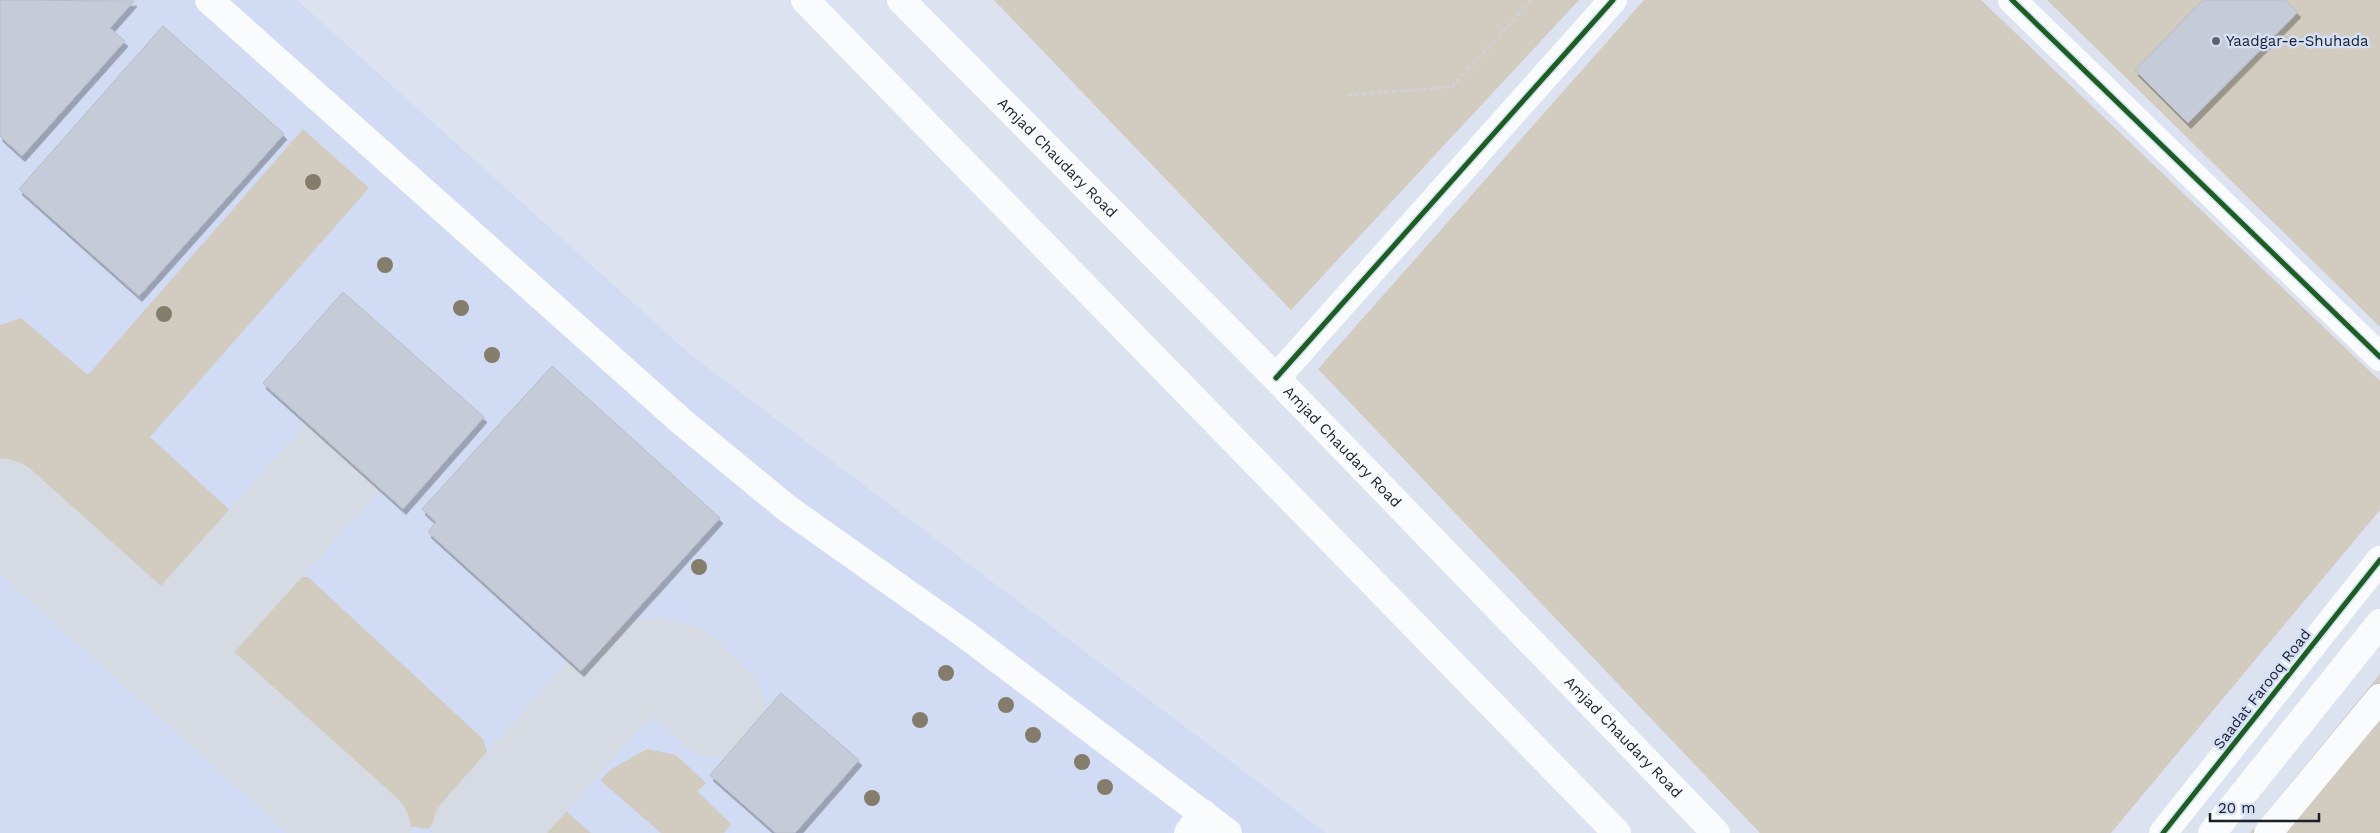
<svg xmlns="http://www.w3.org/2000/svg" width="2380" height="833" viewBox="0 0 2380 833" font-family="'Work Sans',sans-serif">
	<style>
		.built { fill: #d1dbf3 }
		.green { fill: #d1cbc0 }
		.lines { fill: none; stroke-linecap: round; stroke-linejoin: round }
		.taxiway { stroke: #d6dae3; stroke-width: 99 }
		.building { fill: #c5cbd7; stroke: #b8bcc7; filter: url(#shadow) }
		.path { stroke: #cfd1d6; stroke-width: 3; stroke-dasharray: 5 2.5; stroke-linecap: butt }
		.minor { stroke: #fafbfd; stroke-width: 28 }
		.major { stroke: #fafbfd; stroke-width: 28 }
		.cycleway-casing { stroke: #d4dff8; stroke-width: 8 }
		.cycleway { stroke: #1b5e20; stroke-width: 5 }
		.tree { fill: #847d6c }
		.poi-dot { fill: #5f636e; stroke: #d4dff8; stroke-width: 2 }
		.labels { text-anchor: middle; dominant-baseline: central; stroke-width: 5; stroke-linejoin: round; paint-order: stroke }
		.poi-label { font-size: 15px; fill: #1b1f28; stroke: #d4dff8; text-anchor: start }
		.street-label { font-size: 15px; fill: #1b1f28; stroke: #d4dff8 }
	</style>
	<defs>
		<filter id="shadow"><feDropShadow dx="3" dy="5.5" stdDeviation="0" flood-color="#0004"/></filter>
	</defs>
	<rect width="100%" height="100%" fill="#dce2f0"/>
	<path class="built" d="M0,0H297L692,356L1326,833H0Z"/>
	<path class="green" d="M994,0H1579L1291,310Z
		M1644,0H1981L2380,381V510L2111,833H1760L1318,369Z
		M2047,0H2380V327Z
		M303,129L369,188L150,437L234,514L165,593L144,588L0,459V325L21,318L88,375Z
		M288,577H308L483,739L490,761L428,829L406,826L234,664L232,645Z
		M2380,674V833H2250Z
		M647,749L676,755L706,783L697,791L731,824L724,833H661L600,780L610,770Z
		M565,810L591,833H545Z"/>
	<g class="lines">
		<path class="taxiway" d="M0,508L362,833
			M144,636L170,641L184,634L338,463
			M481,833L608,690L630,673L654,668L680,673L715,707"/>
	</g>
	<path class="building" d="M0,0L134,1L110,28L125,41L22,156L0,136Z
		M2203,0H2285L2298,12L2188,123L2135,70Z
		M163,26L284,134L139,296L19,189Z
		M343,292L484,417L403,509L263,383Z
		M552,366L720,518L581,671L428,532L436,522L422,509Z
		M781,693L859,760L795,833H776L710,775Z"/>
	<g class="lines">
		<path class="path" d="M1347,95L1452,87L1532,0"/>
		<path class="minor" d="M209,0L681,421L788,509L966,635L1228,833
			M2012,0L2380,357
			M1276,378L1613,0
			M1188,833L1203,813
			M2163,833L2380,560
			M2212,833L2380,623
			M2268,833L2380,698"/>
		<g class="major">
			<path d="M805,0L1617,833"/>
			<path id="s1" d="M901,0L1276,378L1716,833"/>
		</g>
		<g class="cycleway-casing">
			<path id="cycleway" d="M2012,0L2380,357
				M1276,378L1613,0
				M2163,833L2380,560"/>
		</g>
		<use href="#cycleway" class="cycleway"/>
	</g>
	<g class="tree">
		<circle cx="313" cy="182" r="8"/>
		<circle cx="385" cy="265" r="8"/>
		<circle cx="461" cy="308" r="8"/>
		<circle cx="164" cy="314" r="8"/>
		<circle cx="492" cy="355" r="8"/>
		<circle cx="699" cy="567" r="8"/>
		<circle cx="946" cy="673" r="8"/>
		<circle cx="1006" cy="705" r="8"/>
		<circle cx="920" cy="720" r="8"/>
		<circle cx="1033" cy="735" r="8"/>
		<circle cx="1082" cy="762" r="8"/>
		<circle cx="1105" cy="787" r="8"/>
		<circle cx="872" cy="798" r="8"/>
	</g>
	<circle class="poi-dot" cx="2216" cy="41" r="5"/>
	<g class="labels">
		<g class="poi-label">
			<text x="2226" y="41">Yaadgar-e-Shuhada</text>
		</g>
		<g class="street-label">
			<text stroke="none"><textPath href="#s1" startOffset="222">Amjad Chaudary Road</textPath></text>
			<text stroke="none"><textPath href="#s1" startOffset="628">Amjad Chaudary Road</textPath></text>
			<text transform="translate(2262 689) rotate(-52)">Saadat Farooq Road</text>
			<text stroke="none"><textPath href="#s1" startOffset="1032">Amjad Chaudary Road</textPath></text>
		</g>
	</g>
	<path d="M2210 813v8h109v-8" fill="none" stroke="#1b1f28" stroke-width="2.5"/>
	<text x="2218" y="813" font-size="15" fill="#1b1f28" stroke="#d4dff8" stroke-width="4" paint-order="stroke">20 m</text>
</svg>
